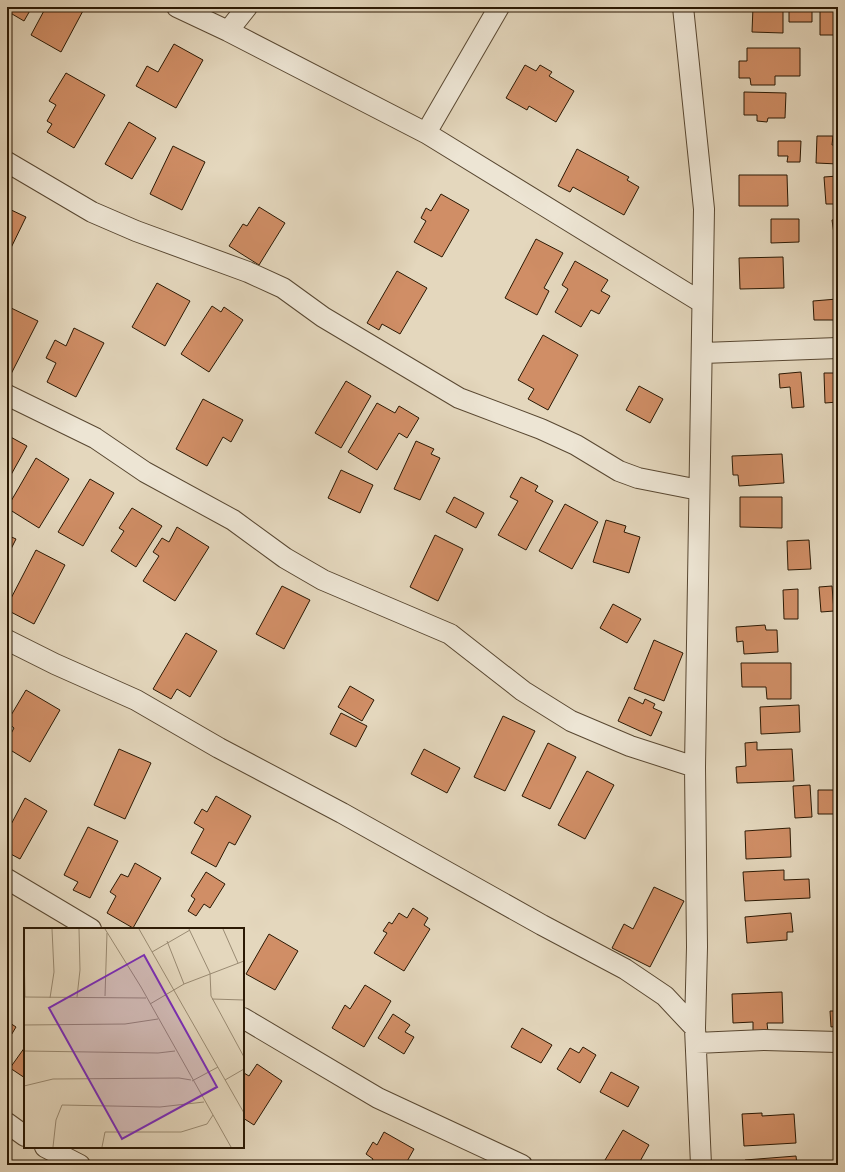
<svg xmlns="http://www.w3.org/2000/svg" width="845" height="1172" viewBox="0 0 845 1172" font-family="Vollkorn,serif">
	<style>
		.building { fill: #d08e66; stroke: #2b1904 }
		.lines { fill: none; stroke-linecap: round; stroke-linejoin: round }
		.minor-casing { stroke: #594832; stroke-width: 22 }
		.minor { stroke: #ede5d4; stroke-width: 20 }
		.inset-road { fill: none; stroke: #9a8b73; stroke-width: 1 }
		.view { fill: #7b2cbf; fill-opacity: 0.15; stroke: #7b2cbf; stroke-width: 2 }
		.inset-edge { fill: none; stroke: #2b1904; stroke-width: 2 }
	</style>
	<rect width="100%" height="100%" fill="#e4d7bd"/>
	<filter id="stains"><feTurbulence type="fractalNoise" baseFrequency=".005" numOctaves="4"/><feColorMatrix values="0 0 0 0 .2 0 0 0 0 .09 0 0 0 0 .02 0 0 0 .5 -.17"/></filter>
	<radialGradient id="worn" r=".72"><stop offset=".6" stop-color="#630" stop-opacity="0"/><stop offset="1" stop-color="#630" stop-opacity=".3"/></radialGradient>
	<path class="building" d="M7,7H32L24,21L7,11Z
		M46,7H85L61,52L31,35Z
		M438,7H446L445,11Z
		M753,7H783V33L752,32Z
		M789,7H812V22H789Z
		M820,10H838V35H820Z
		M174,44L203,60L176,108L136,86L147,66L158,72Z
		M747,48H800V76H775V85H751L750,78H739V61H747Z
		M525,65L536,71L540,65L552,72L549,76L574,91L556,122L529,106L527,110L506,98Z
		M66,73L105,95L74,148L47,132L52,124L47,121L56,105L49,101Z
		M744,92L786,93L785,118H768L767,122L757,121V115H744Z
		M129,122L156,138L132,179L105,164Z
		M817,136H833L832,145H838V164L816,163Z
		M778,141H801L800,162H787L788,156H778Z
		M173,146L205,162L182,210L150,194Z
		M577,149L629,177L627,180L639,187L624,215L573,187L570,192L558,186Z
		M739,175H787L788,206H739Z
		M838,176V204H826L824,177Z
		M441,194L469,210L442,257L414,242L426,221L421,218L426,208L431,211Z
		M259,207L285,223L259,265L229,246L243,224L247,226Z
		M7,208L26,217L7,256Z
		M771,219H799V242L771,243Z
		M838,219V248H836L832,220Z
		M536,239L563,253L544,288L549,291L537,315L505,298Z
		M783,257L784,288L740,289L739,258Z
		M575,261L608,280L601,291L610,296L599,314L591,310L581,327L555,312L568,289L562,285Z
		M397,271L427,288L400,334L382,324L379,330L367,323Z
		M157,283L190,301L165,346L132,327Z
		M837,299L838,320H814L813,301Z
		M7,306L38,321L10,376L7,375Z
		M212,306L221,312L224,307L243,320L209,372L181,354Z
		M74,328L104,343L76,397L47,382L56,363L46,358L55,340L66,346Z
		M543,335L578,355L548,410L528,399L534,389L518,380Z
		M801,372L804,407L792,408L790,387L780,388L779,374Z
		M824,373H838V402L825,403Z
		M346,381L371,396L341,448L315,433Z
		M639,386L663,399L650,423L626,410Z
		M203,399L243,420L231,442L223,437L207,466L176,449Z
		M377,403L395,413L399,406L419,418L407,438L399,433L377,470L348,452Z
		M7,435L27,446L7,482Z
		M416,441L434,449L431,454L440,458L420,500L394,489Z
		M782,454L784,483L739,486L738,475H733L732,456Z
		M36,458L69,479L39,528L7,508Z
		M341,470L373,485L360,513L328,498Z
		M521,477L538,486L535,491L553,501L526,550L498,535L518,501L510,497Z
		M90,479L114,493L83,546L58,532Z
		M454,497L484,513L476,528L446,512Z
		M740,497H782V528L740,527Z
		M834,500H838V530H835Z
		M565,504L598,522L572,569L539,551Z
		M132,508L162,526L136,567L111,551L124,531L119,528Z
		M606,520L626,526L624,532L640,537L629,573L593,562Z
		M177,527L209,547L175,601L143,581L159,556L153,552L162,538L169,542Z
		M7,535L16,539L7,557Z
		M435,535L463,549L438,601L410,587Z
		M809,540L811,569L788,570L787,541Z
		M36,550L65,565L34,624L7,610V606Z
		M7,567L11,569L7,577Z
		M282,586L310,600L284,649L256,634Z
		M832,586L834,611L821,612L819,587Z
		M798,589V619H784L783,590Z
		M613,604L641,619L627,643L600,628Z
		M765,625L766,630H777L778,652L744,654L743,641L737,642L736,627Z
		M186,633L217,651L190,697L177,689L171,699L153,689Z
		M654,640L683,653L664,701L634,689Z
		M741,663H791V699H767L766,687H742Z
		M350,686L374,700L362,721L338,707Z
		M26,690L60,710L30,762L7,748V741L14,728L7,722Z
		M629,697L643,704L645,699L655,704L653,708L662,712L651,736L618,721Z
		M799,705L800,732L761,734L760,707Z
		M341,713L367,726L356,747L330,734Z
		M503,716L535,731L505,791L474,777Z
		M757,742V750L792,749L794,781L737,783L736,767L746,766L745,743Z
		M548,743L576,757L550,809L522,796Z
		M119,749L151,763L125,819L94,805Z
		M424,749L460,768L447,793L411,774Z
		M587,771L614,785L585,839L558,825Z
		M810,785L812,817L795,818L793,786Z
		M818,790H838V814H818Z
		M216,796L251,816L235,845L229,842L216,867L191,853L204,829L194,823L202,809L207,812Z
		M25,798L47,811L20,859L7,852V832Z
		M88,827L118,841L90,898L73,890L78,882L64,875Z
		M790,828L791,857L746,859L745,831Z
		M135,863L161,878L133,928L107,913L116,896L110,892L121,874L128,877Z
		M784,870V880L809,879L810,898L745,901L743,872Z
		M206,872L225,884L210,908L204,904L196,916L188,911L195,899L191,896Z
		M654,887L684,901L650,967L612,948L624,924L633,929Z
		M413,908L428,918L424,925L430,929L404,971L374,953L387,933L383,931L389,922L392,924L399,913L407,918Z
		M791,913L793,932H787V940L747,943L745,917Z
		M269,934L298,951L275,990L246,974Z
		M365,985L391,1001L364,1047L332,1028L345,1005L350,1009Z
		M782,992L783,1023H767L768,1032L753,1033V1022L733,1023L732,994Z
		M830,1011H838V1026L831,1027Z
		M393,1014L410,1025L405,1032L414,1037L404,1054L378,1038Z
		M7,1021L16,1027L7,1042Z
		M522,1028L552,1045L541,1063L511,1047Z
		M25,1047V1078L10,1068Z
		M583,1047L596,1055L580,1083L557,1069L570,1048L579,1053Z
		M257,1064L282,1081L254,1125L243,1118V1075L244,1073L249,1076Z
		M611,1072L639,1087L628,1107L600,1092Z
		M762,1113V1116L794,1114L796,1143L744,1146L742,1114Z
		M623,1130L649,1145L638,1165H602Z
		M384,1132L414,1149L405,1165H370L373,1159L366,1154L373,1142L377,1145Z
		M796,1156L797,1165H745V1160Z"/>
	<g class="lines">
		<g class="minor-casing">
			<path id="minor" d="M177,7L228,31L426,133L701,302
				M683,7L704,209L695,767L697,947L695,1028L701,1165
				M228,31L247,7
				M426,133L499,7
				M7,162L92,212L136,231L248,272L283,288L323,317L459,398L541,429L576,445L619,471L638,478L699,490
				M703,353L838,348
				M7,395L95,438L145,472L233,520L285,558L323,580L450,634L523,691L571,721L630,746L695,767
				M7,640L55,664L136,700L219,748L342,813L542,925L625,969L665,996L695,1028
				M7,879L91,929
				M243,1018L378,1098L522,1165
				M696,1043L764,1040L838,1042
				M7,1123L25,1136
				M45,1147L80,1165"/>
		</g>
		<use href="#minor" class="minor"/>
	</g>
	<g transform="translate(24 928)">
		<rect width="220" height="220" fill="#e4d7bd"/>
		<path class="inset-road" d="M81,1L117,59L207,219M115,1L220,185M165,1L186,45L187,68L220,129M199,1L214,35M143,13L160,56M0,23L1,69M128,24L166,2M81,68L83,5M0,69L122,70M53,69L56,42L55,1M26,70L30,44L28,1M188,71L220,72M126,76L160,56L220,33M0,97L101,96L134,91M0,123L134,125L151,123M201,152L220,141M168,153L194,139M0,158L29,151L155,150L167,152M29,219L32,192L38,177L136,179L180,174M78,219L81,204H157L183,196L189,187"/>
		<path class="view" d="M120,27L193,159L98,211L25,80Z"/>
		<rect width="220" height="220" class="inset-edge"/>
	</g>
	<rect width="845" height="1172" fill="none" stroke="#e4d7bd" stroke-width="24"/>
	<rect x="8" y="8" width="829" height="1156" fill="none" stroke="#2b1904" stroke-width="2"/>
	<rect x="12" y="12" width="821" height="1148" fill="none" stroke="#2b1904"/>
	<rect width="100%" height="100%" filter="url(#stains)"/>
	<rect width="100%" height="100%" fill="url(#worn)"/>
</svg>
